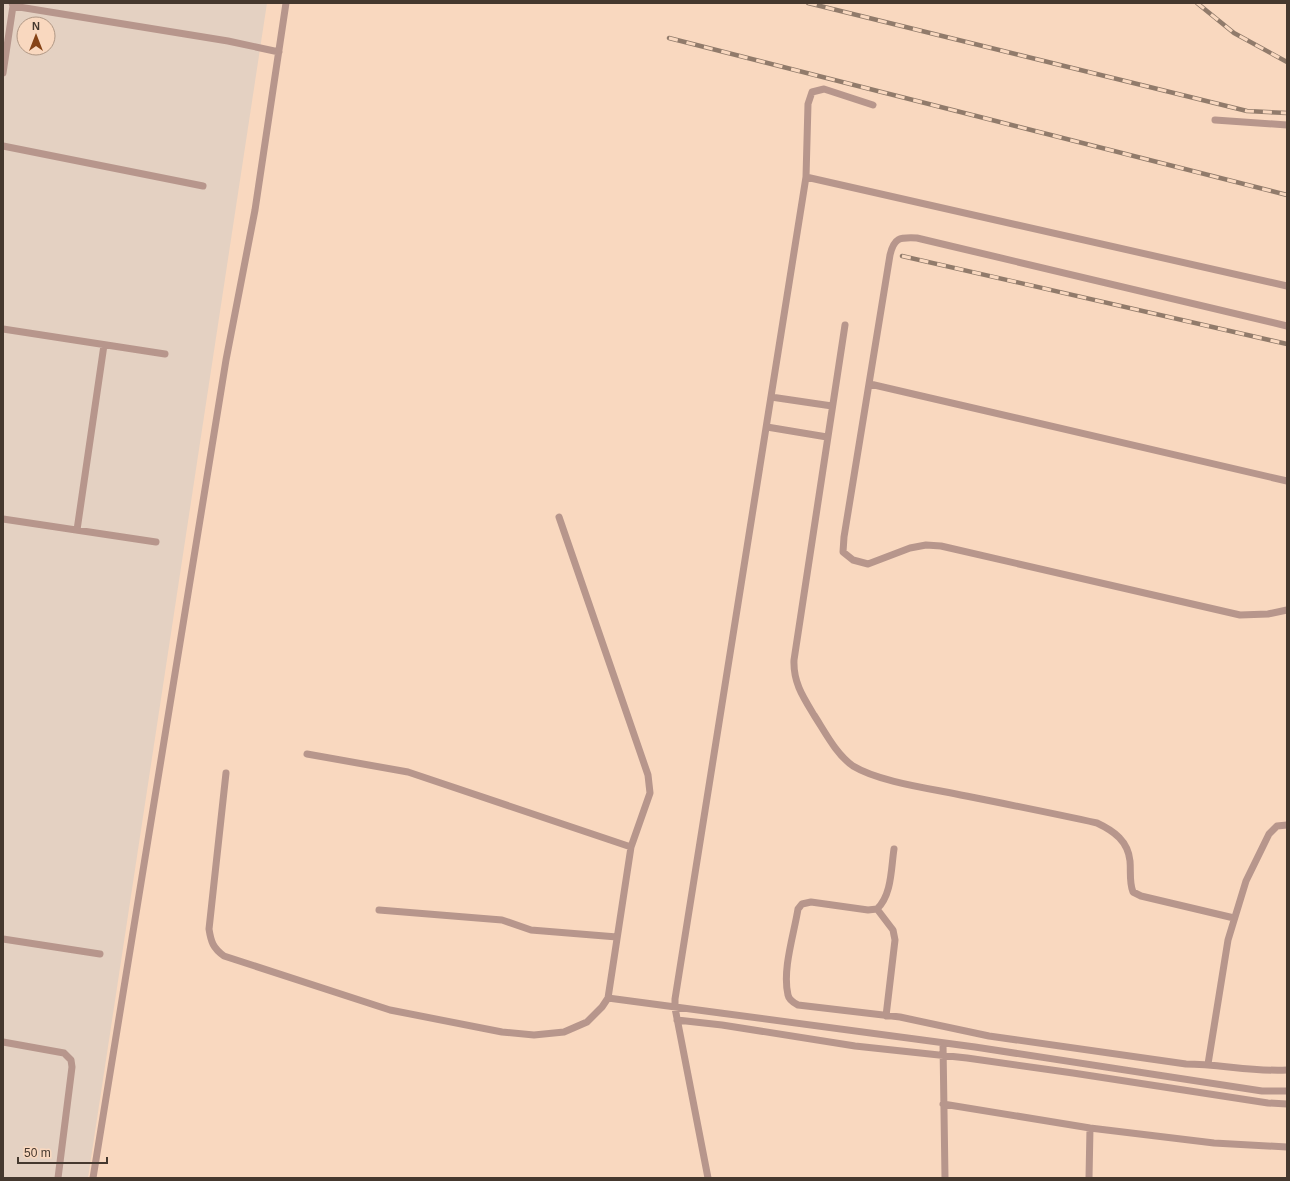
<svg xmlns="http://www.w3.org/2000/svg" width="1290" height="1181" viewBox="0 0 1290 1181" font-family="Arial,sans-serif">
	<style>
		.industrial { fill: #e4d1c2; fill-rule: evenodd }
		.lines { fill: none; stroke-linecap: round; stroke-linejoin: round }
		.lane { stroke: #b7968c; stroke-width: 7 }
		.rail-casing { stroke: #917b6b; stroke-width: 4.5 }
		.rail { stroke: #f9d8bf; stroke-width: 3; stroke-dasharray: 9; stroke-linecap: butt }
	</style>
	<rect width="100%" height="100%" fill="#f9d8bf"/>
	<path class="industrial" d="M3,3H267L88,1178H3ZM24,24H48V48H24Z"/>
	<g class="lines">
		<path class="lane" d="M13,6L228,41L279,52
			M3,73L13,6L12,3
			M1215,120L1287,125
			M3,146L203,186
			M806,177L1287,286
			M845,325L794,660C793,682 803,697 814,715C825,732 836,754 853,766C876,780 919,787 946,792C996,802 1047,812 1097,823C1114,831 1128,841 1130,861C1131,872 1129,882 1133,892L1141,896L1234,918
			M1287,326L917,238C899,237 894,238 890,255L844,537L843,552L853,560L868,564L910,548L926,545L941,546L1240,615L1268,614L1287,610
			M3,329L165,354
			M870,384L1287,481
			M771,397L832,406
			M767,427L827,437
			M3,519L156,542
			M77,530L104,345
			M307,754L408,772L631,847
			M226,773L209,929C211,942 213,948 224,956L390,1010L502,1032L534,1035L564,1032L587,1022L602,1007L608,998L631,847L650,793L648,775L559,517
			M894,849C891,868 892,895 877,909L868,910L811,902L802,904L798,909C794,934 782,970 788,995C789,1000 794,1003 798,1005L900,1017L989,1036L1186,1064C1220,1064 1253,1072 1287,1070
			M877,909L893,930L895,940L886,1016
			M379,910L502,920L531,930L617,937
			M3,939L100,954
			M608,998L975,1047L1262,1091H1287
			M677,1020L722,1025L855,1046L967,1058L1073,1073L1268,1103L1287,1104
			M3,1042L64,1053L71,1060L72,1067L58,1178
			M943,1044L945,1178
			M1208,1064L1228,940L1246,881L1269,834L1277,826L1287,825
			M943,1104L1090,1128L1214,1143L1287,1147
			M93,1178L226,360L255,210L286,3
			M708,1178L675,1008V999L806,177L808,104L812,92L824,89L873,105
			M1089,1178L1090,1128"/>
		<g class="rail-casing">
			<path id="rail" d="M808,3L1247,111L1287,113
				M1197,3L1234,33L1287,62
				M669,38L1287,195
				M902,256L1287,344"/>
		</g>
		<use href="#rail" class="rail"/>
	</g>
	<rect width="1290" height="1181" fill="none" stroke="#45382e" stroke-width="8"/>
	<g transform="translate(36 36)"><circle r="19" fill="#f9d8bf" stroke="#b19885"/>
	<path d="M0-3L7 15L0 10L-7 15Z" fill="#864316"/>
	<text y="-6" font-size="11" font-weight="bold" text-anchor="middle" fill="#45382e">N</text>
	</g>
	<path d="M18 1157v6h89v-6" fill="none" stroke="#45382e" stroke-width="2"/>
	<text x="24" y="1157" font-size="12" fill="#45382e" stroke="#f9d8bf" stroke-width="3" paint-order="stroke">50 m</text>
</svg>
